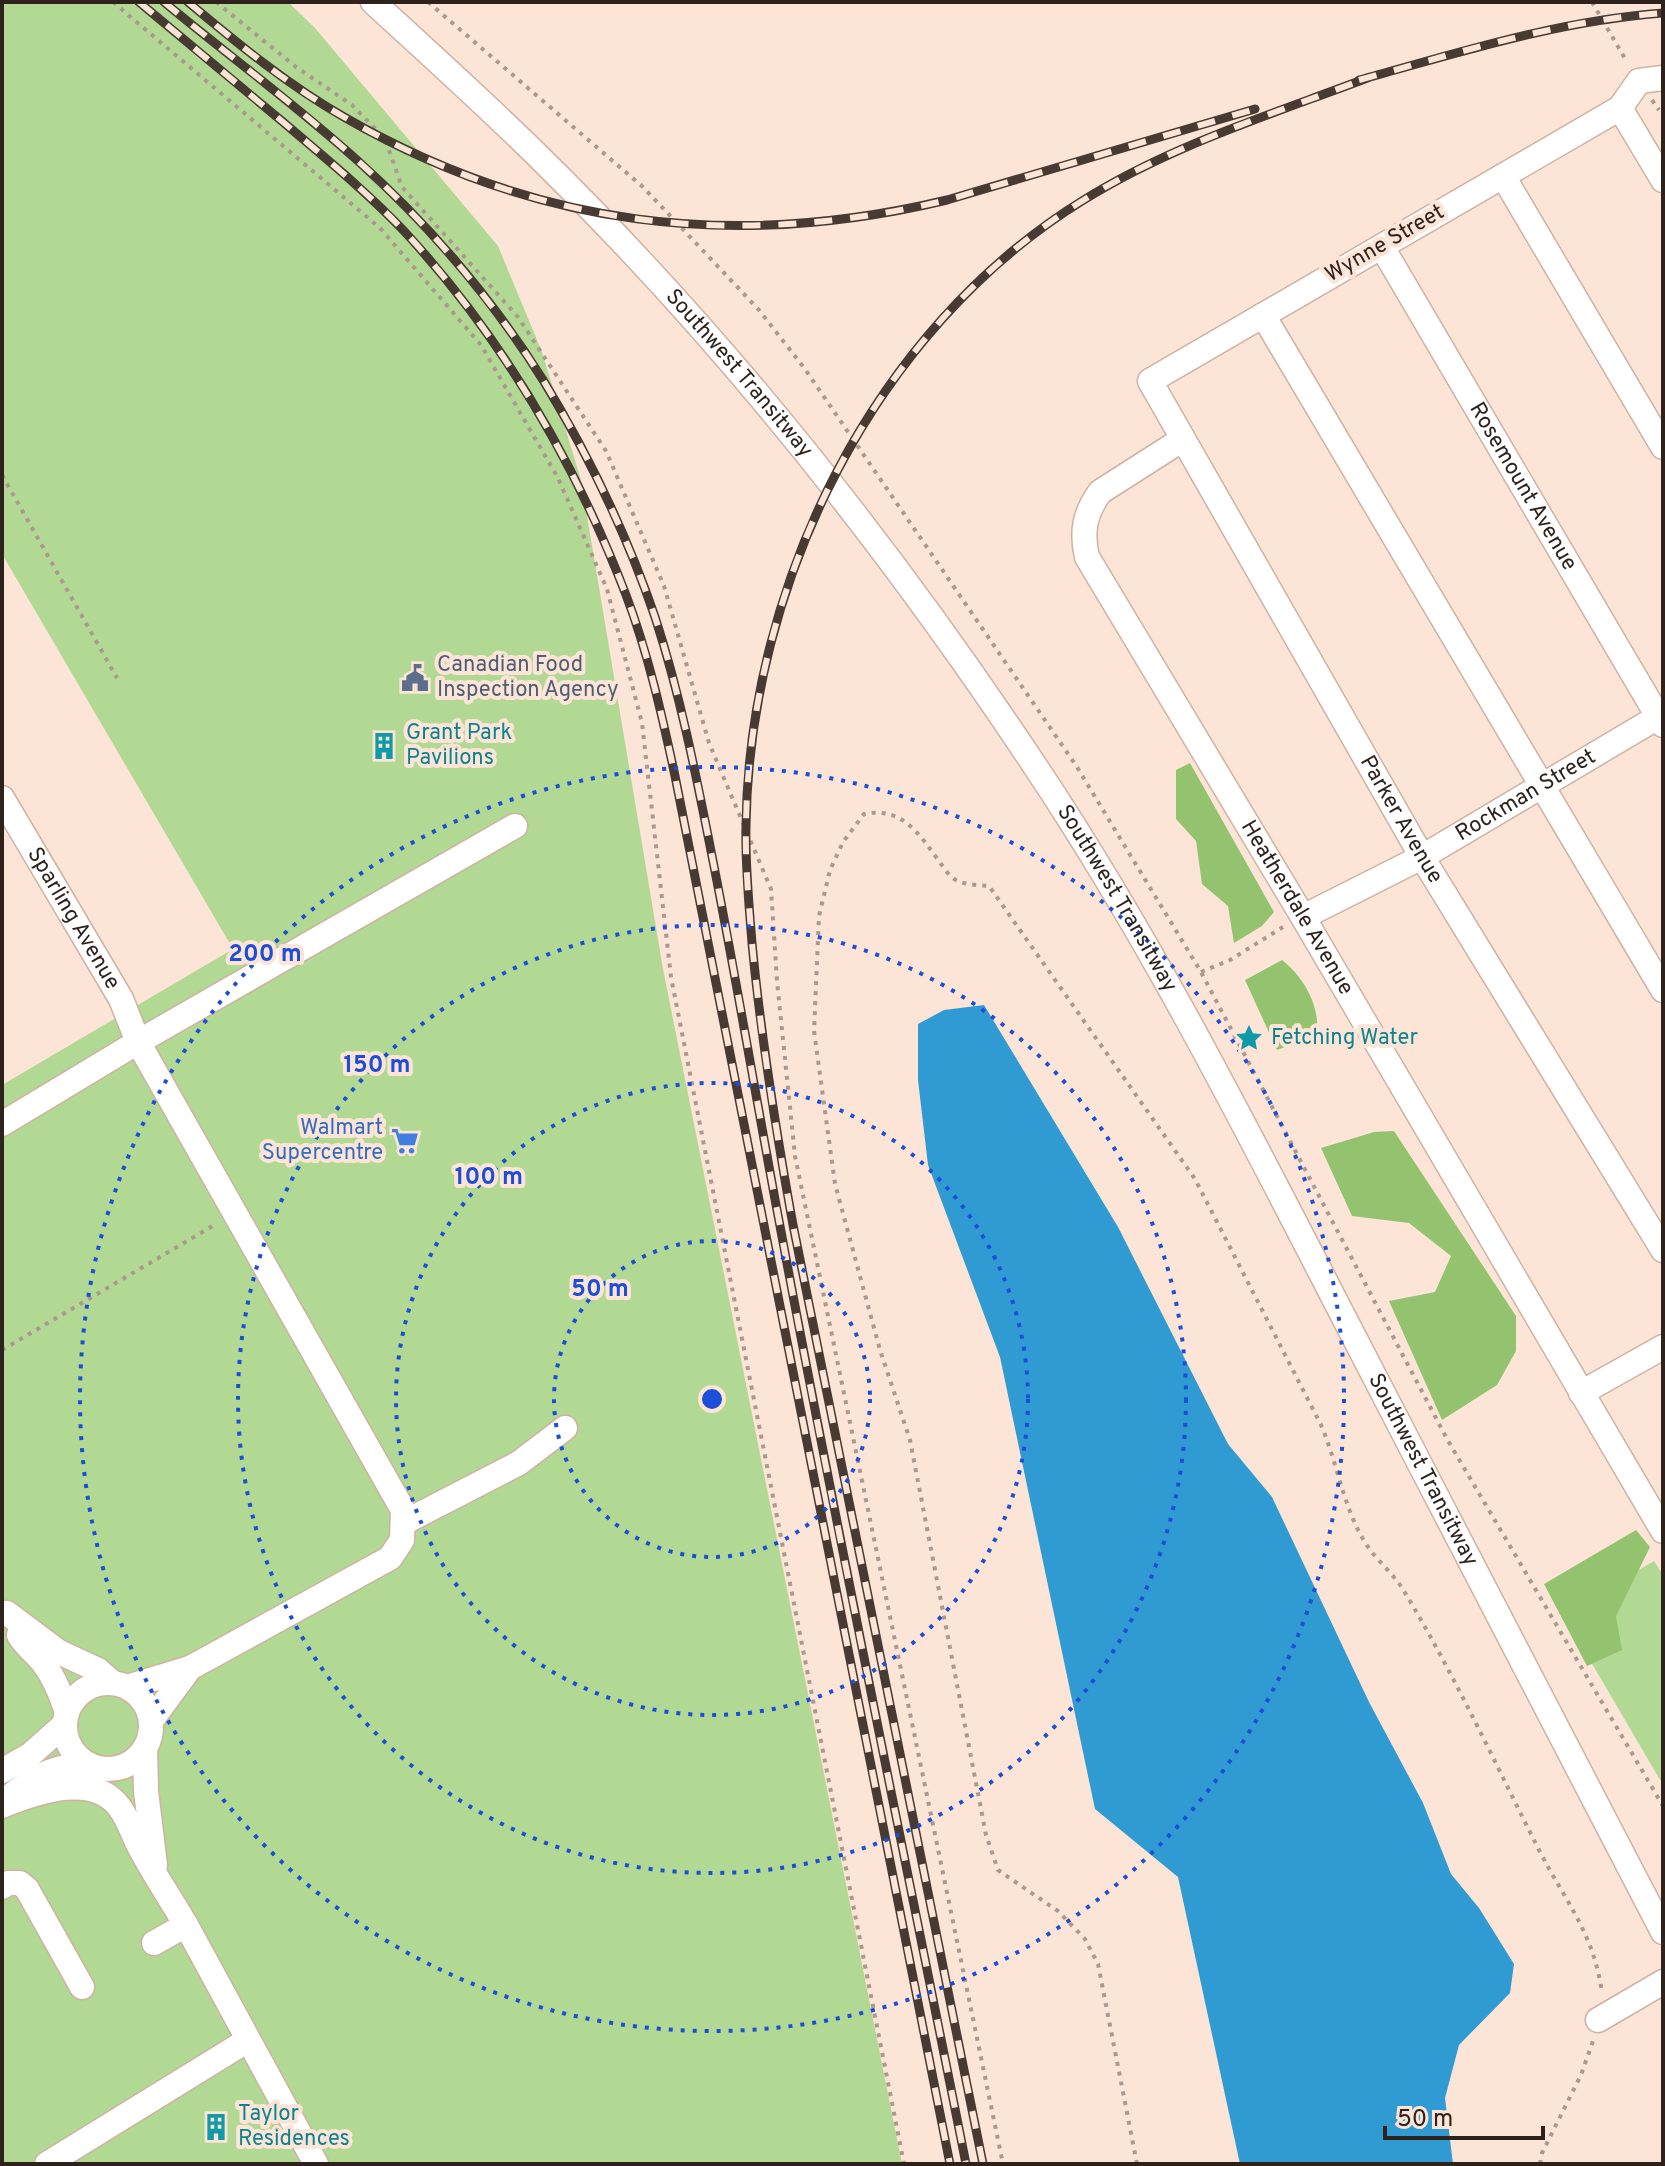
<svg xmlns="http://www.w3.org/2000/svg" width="1665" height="2166" viewBox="0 0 1665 2166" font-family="Overpass,sans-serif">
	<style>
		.green { fill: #b1d994 }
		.forest { fill: #93c36e }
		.water { fill: #309bd2 }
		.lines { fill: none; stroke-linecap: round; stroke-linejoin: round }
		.minor-casing { stroke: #cfb2a2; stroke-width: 27 }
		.path { stroke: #ab988e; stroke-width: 4; stroke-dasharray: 4 6; stroke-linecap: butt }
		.minor { stroke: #fff; stroke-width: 24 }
		.rail-casing { stroke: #473a33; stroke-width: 9 }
		.rail { stroke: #fce4d7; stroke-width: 6; stroke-dasharray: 18; stroke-linecap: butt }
		.ring { fill: none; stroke: #1d4ed8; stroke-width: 4; stroke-dasharray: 4 8 }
		.labels { text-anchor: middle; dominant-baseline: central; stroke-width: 8; stroke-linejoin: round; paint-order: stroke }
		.street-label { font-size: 22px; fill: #2d221c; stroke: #fce4d7 }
		.service-label { font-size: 22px; fill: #4e5e75; stroke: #fce4d7; text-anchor: start }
		.culture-label { font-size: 22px; fill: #0d838f; stroke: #fce4d7; text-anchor: start }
		.shop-label { font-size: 22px; fill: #366cbe; stroke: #fce4d7; text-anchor: end }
		.centre { fill: #1d4ed8; stroke: #fce4d7; stroke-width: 4 }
		.ring-label { font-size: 24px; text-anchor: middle; font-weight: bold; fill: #1d4ed8; stroke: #fce4d7; stroke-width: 8; stroke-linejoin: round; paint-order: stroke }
	</style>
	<rect width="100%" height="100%" fill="#fce4d7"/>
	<path class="green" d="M2,2H288L315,28L498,246L542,352L581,480L663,969L902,2164H2V1085L233,949L2,554Z
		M1654,1561L1663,1575V1785L1563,1614Z"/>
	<path class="forest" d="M1190,763L1274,912L1262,926L1234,943L1228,906L1202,884L1196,841L1176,819V770Z
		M1282,960C1303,976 1322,1008 1316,1035L1277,1050L1245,980Z
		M1394,1131L1516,1316V1351L1497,1385L1442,1420L1389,1301L1435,1292L1451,1256L1409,1223L1352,1216L1321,1148L1374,1132Z
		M1636,1530L1650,1547L1616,1616L1622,1650L1587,1666L1544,1584Z"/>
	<path class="water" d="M984,1005L1118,1227L1228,1444L1272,1497L1369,1702L1423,1803L1451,1874L1479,1908L1514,1964L1510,1993L1459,2045L1445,2098L1453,2164H1240L1178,1877L1095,1809L1000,1357L928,1165L918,1080V1024L944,1010Z"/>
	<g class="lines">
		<g class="minor-casing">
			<g id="minor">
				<path id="s1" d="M373,2C428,52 483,102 536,154C724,338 888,545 1033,763C1149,936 1243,1122 1338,1306C1446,1515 1555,1724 1663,1932"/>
				<path id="s2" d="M1663,78L1639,81L1620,108L1150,381L1422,857L1663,1250"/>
				<path d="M1620,108L1663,180"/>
				<path d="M1503,176L1663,447"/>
				<path id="s3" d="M1382,247L1663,725"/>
				<path d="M1263,315L1663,990"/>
				<path id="s4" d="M1183,439L1100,492C1085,513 1081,531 1087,557L1303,917L1663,1531"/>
				<path id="s5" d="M2,798L121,999L138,1042L403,1510L402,1540L390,1558L190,1668L127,1687"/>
				<path id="s6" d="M1303,917L1422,857L1663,714"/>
				<path d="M2,1124L138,1042L515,826"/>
				<path d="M1581,1393L1663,1347"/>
				<path d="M403,1523L519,1463L565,1428"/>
				<path d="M7,1613L59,1652L98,1670L113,1683"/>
				<path d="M19,1635C25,1645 33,1651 41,1660C54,1676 61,1694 67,1713"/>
				<circle cx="108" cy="1726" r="43"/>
				<path d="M151,1721L190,1668"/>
				<path d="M145,1748L146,1791L155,1865"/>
				<path d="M2,1771L30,1755L65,1724"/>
				<path d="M13,1794C37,1775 58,1764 90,1765"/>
				<path d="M2,1806C36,1792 97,1770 122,1811C131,1825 135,1841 144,1855C157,1879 172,1901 186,1925L154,1943"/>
				<path d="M2,1887L8,1883H20L27,1889L82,1987"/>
				<path d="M186,1925L316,2164"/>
				<path d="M1598,2020L1663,1982"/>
				<path d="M47,2164L248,2040"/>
			</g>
		</g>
		<path class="path" d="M113,2L380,228L481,345L558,478L607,589L642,723L671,977L904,2164
			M216,2L296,67L352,105L385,139L402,187L518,317L606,451L664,586L709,743L771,889L777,981L795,1156L1003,2164
			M428,2L643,187L759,310L805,369L1077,767L1201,972L1447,1439L1663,1806
			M1592,2L1627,62
			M1652,100L1659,110
			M2,475L117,678
			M1201,972L1230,960L1283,927
			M2,1350L216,1224
			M1137,2164L1098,1964L1085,1939L1058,1911L998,1870L986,1835L910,1440L880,1350L835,1184L814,1031L819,916L830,870L843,842L864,814C903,806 920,835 941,864C946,870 950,878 958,881C967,885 979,885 989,886L1195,1179L1321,1425C1338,1464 1343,1508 1366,1544C1377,1561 1394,1574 1404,1591C1454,1674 1495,1763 1539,1850C1565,1901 1594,1933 1602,1993
			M1540,2164L1542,2153L1581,2075L1593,2041"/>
		<use href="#minor" class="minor"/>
		<g class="rail-casing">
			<path id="rail" d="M139,2C187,42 235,82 283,122C324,157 367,192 404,231C501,336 575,462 626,595C648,653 662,715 675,776L950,2164
				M164,2C228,55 296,105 358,161C428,224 493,300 543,380C588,454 627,535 655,617C681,697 697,780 713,861C737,983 757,1104 780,1226C838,1539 904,1851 966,2164
				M188,2C237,43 288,85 344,117C535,227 733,251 947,200L1255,109
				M1359,80C1461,52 1557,21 1663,13
				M983,2164L793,1225C776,1131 761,1038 752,943C749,904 745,865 746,826C749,584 874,330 1082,201C1171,145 1273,114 1370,77"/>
		</g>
		<use href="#rail" class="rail"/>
	</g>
	<g class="ring">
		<circle cx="712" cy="1399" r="158"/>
		<circle cx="712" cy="1399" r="316"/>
		<circle cx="712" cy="1399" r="474"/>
		<circle cx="712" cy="1399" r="632"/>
	</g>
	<defs>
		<g id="civic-bare" transform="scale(2.16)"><path d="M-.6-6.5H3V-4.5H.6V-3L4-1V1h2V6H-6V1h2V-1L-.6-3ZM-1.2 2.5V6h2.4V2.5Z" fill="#5c6f8a" stroke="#fce4d7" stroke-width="2.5" paint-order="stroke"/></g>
		<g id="building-bare" transform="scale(2.16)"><path d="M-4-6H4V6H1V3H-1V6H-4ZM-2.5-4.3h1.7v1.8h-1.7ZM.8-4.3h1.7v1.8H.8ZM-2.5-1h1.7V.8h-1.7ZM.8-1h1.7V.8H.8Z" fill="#0f9aa8" stroke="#fce4d7" stroke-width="2.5" paint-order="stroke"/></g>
		<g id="sight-bare" transform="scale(2.16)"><path d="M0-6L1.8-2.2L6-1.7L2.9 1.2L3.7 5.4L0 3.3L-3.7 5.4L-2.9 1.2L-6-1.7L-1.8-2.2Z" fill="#0f9aa8" stroke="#fce4d7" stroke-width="2.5" paint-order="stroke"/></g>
		<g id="supermarket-bare" transform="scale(2.16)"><path d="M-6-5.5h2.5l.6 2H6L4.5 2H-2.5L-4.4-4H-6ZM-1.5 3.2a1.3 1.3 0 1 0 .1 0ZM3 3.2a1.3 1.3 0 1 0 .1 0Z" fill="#3f7fe0" stroke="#fce4d7" stroke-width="2.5" paint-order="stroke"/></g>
	</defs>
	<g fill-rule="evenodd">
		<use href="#civic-bare" x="415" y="678"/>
		<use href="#building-bare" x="384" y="746"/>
		<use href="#sight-bare" x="1249" y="1038"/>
		<use href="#supermarket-bare" x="405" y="1141"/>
		<use href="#building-bare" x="216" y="2127"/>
	</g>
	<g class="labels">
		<g class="street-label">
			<text transform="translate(1385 244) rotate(-30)">Wynne Street</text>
			<text stroke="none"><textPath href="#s1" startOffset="522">Southwest Transitway</textPath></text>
			<text stroke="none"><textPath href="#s3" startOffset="278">Rosemount Avenue</textPath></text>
			<text stroke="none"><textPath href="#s6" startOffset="254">Rockman Street</textPath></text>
			<text stroke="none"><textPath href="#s2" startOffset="1106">Parker Avenue</textPath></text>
			<text stroke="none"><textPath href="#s1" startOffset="1170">Southwest Transitway</textPath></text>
			<text stroke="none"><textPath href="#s4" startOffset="576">Heatherdale Avenue</textPath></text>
			<text stroke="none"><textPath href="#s5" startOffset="140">Sparling Avenue</textPath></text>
			<text stroke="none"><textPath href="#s1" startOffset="1818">Southwest Transitway</textPath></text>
		</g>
		<g class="service-label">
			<text x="437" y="665">Canadian Food<tspan x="437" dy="25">Inspection Agency</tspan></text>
		</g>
		<g class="culture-label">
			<text x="406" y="733">Grant Park<tspan x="406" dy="25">Pavilions</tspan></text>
			<text x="1271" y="1038">Fetching Water</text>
			<text x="238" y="2114">Taylor<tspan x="238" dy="25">Residences</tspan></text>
		</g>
		<g class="shop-label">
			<text x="383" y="1128">Walmart<tspan x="383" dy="25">Supercentre</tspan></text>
		</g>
	</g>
	<circle cx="712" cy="1399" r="12" class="centre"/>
	<g class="ring-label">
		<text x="265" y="961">200 m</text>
		<text x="377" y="1072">150 m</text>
		<text x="489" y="1184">100 m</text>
		<text x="600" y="1296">50 m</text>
	</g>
	<rect width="1665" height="2166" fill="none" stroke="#2d221c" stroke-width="8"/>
	<path d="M1385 2126v12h158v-12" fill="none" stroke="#2d221c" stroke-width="4"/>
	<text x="1397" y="2126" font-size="24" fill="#2d221c" stroke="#fce4d7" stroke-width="6" paint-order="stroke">50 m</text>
</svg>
